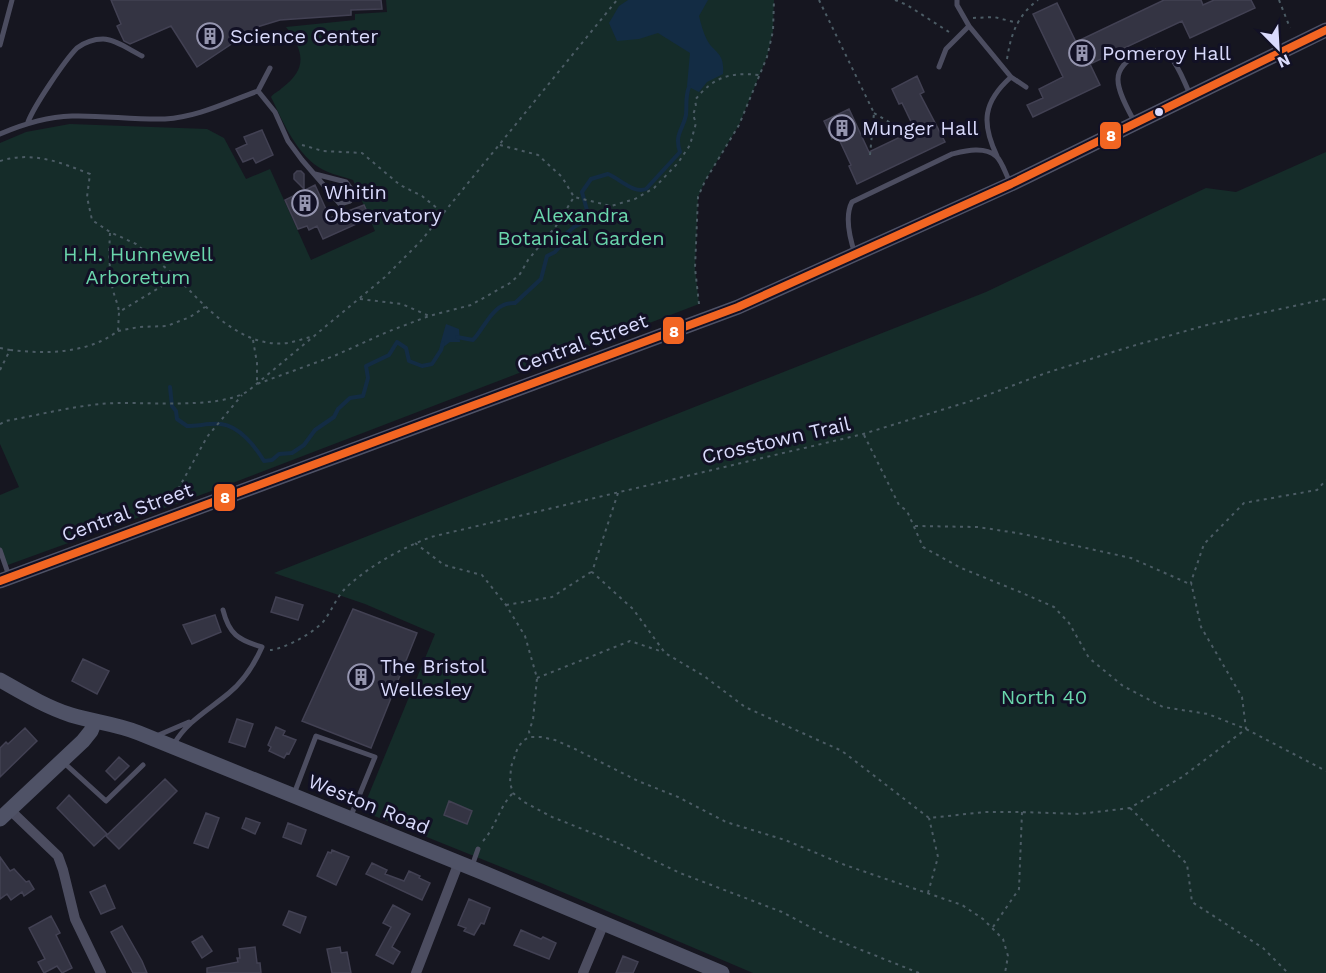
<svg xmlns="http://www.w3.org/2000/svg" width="1326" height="973" viewBox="0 0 1326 973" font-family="'Work Sans',sans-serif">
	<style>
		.green { fill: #152c29 }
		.water { fill: #132c44 }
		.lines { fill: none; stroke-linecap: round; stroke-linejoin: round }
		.stream { stroke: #132c44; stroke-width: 4 }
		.building { fill: #343443; stroke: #424153; stroke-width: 1.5 }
		.path { stroke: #4c5c65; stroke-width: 2; stroke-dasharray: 3 4.5; stroke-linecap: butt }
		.lane { stroke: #4c4d60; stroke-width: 5 }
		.street { stroke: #4c4d60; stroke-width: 10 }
		.secondary { stroke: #4f5266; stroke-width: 15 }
		.bus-1-casing { stroke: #121125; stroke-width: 12 }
		.bus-1 { stroke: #f26522; stroke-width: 8 }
		.bus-dot { fill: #d9dafc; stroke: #121125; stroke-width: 2 }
		.labels { text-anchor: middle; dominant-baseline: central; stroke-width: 6; stroke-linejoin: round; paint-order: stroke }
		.poi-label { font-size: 20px; fill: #d9dafc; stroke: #121125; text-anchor: start }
		.park-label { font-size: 20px; fill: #6ad6ac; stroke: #121125 }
		.street-label { font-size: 20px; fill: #d9dafc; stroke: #121125 }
		.line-badge { stroke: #121125; stroke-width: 2 }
		.badge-label { font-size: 16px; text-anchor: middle; font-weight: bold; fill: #fff }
	</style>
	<rect width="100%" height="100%" fill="#161620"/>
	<path class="green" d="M386,0H774L773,31L767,57L739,125L705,181L698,197L695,268L699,304L217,489L5,566L0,550V495L19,487L0,444V143L26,132L70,124L207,129L224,138L246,179L270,169L311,260L375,231L353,180C341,176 325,173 314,164C294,148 282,120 271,97C275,92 278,92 282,88C309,68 303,50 286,27L355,20V14L387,12Z
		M1326,152V973H753L541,883L362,811L435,634L365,604L274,573L986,292L1206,188L1236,192Z"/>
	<path class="water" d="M628,0H708L699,16C701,24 703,32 707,40C714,53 725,52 723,74L707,82L699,92L687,86L690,53L658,33L639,39L617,41L609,23L619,6Z
		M446,324L459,329L460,342H450L442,348L440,345Z"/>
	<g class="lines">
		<path class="stream" d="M457,337L473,340C486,326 493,302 515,303L541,279L547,256L555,252L563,243L566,234L574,227L584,222L588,214L582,192L591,179L608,174C620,179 634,194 646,189L680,152C674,134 683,130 686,115C687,105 685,97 689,87
			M170,387L172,406L176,411L177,419L187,426C198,426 210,423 221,424C239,426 255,446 264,461L272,460L279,454L292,453L304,445L315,430L334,417L338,409L350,398L363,396L368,378L366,366L389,355L397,342L406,348L409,361L422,366L432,364L441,350L443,343"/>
	</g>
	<path class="building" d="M111,0H381L382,9L351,10V15L280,20L257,27L197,67L171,26L130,44L124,41L117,26L121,24Z
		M1164,0H1201L1203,5L1214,0H1251L1255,8L1190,38L1182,21L1090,64L1100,85L1033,117L1027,105L1043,98L1039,89L1063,77L1033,14L1057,3L1076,42Z
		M917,76L924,92L920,94L945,142L857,184L849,166L851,165L837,135L832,138L824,121L849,109L869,152L915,130L902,103L899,104L892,89Z
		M262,130L273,155L256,163L253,158L243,162L236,149L247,144L244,137Z
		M297,171H301L304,174V189L294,179V174Z
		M315,185L330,218L364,205L369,216L360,220L361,222L323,239L317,226L309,230L307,226L298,229L285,200Z
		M276,597L303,605L298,620L271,612Z
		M353,609L417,633L371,748L302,721Z
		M215,615L221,632L192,644L183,625Z
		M83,659L109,671L97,694L72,681Z
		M237,719L253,724L245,747L229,742Z
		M276,727L285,731L283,735L296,740L289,754L287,753L284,758L269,751L271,747L268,745Z
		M25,728L37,741L0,777V748L6,742L8,744Z
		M119,757L129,766L115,780L106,771Z
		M165,779L177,791L119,849L106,836Z
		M69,795L107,834L94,846L57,808Z
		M449,801L472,811L467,824L444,815Z
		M206,813L219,818L208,848L194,843Z
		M246,818L260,823L255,834L242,828Z
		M288,823L306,830L301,844L283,837Z
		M332,850L349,857L336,885L317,876L328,852L331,853Z
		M0,857L10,871L14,869L26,882L29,881L34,889L24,896L22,892L11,900L7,894L0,899Z
		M372,863L387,870L385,874L404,881L409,871L420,876L419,878L430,883L422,900L366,874Z
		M105,885L115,908L101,914L90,892Z
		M469,899L490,908L484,924L481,923L474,935L464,931L466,928L458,925Z
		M393,905L410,914L392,947L400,952L393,964L376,955L391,927L383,923Z
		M289,911L306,917L300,933L283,925Z
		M51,916L60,933L56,935L72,968L62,973L57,966L44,973L38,962L45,959L29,928Z
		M122,926L142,961L147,973H133L111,932Z
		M521,930L541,939L543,937L556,943L549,959L514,945Z
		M202,936L212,951L202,958L192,942Z
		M255,947L257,963H260L261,973H207V968L238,962L237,958H240L239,949Z
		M340,947L341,953L347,952L351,973H332L327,949Z
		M623,956L638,962L633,973H616Z"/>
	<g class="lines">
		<path class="path" d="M819,0L874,113L870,155
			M895,0L907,5L949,32
			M1279,0L1290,28
			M973,18L994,17L1018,23
			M1007,59C1011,34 1017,16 1038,0
			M874,113L909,134
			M302,145L323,151L362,153L400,185L422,196L443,213
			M500,145L538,155L562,177L574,197L611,206L635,199L654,188L678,163L690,145L696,123L693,115L696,106L695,100C713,77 730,72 759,75
			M0,161C32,151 60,162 90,174L87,197L92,220L110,232L136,244L177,277
			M110,233C109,250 109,268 112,285C113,294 118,303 119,312
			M360,299L402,304L429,316
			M699,304L695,268L698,197L705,181L739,125L767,57L773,31L774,0
			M118,331L139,327L167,326L190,317L205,307
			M253,340L257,363V384L334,356L387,332L429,316L471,305L510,283L520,274L528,260L556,226L574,197
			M0,348L10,350
			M0,370L10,350C47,354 87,354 118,331L119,312L177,277C205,307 242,349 288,343C297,341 306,338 315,336
			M0,424L6,421C38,415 69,407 101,404C140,400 216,411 248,391L385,277L420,242L617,0
			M864,435L899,505L907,511L923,547L961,568L1020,592L1054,607L1069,623L1089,658L1123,686L1163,707L1208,714L1246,729L1326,771
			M618,493L592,572L633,609L665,653L704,676L745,707L842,751L929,818L985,812H1022L1079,814L1130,808L1182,777L1246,729L1242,697L1201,627L1191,582L1204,544L1244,503L1317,490L1326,480
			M171,502L207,437L242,395
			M915,526L978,527L1023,534L1131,558L1192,585
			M415,543L444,565L482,575L506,605L525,636L537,678L533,720L529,731L530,737
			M506,605L552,597L591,572
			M270,650C285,649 318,631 326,618C334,606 338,594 350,584C373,564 402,548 431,537L863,434L974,400L1046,373L1129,347L1207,325L1326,299
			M537,678L630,641L663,652
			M1130,808L1187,864L1192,902L1263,948L1288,973
			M483,841C496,827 499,807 513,793
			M928,893L938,857L929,818
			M993,927L1019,889L1022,812
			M919,973L829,937L782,912L680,873L620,844L552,817L524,802L513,793L510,783L511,767L518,747L524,740L530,737H541L555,740L575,749L638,781L678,797L726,822L785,840L845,865L962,905L983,919L1003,939L1008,956L1005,973"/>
		<path class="lane" d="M957,0V5L969,26
			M0,45L12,0
			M939,67L946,49L969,26L1011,77L1026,87
			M258,91L270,68
			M28,122C34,106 65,60 77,48C85,42 93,39 103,39C115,39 130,50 142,56
			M1135,123C1129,111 1118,93 1118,80C1117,59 1155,40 1170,57C1179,66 1184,82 1190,94
			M0,134C23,124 46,117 72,116C102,115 134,120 165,119C198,117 227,102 258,91L275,112L288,141L302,160L340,204L350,201L353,191L346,182L315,174
			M997,156C981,123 983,102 1011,77
			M855,254C850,239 844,217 852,202L952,154C965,151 984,146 996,156C1002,161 1006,175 1010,182
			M0,550L9,576
			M154,737L189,722
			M174,744C186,722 210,709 229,693C244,681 254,665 262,647C238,640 229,634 223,610
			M63,762L106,801L143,765
			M294,794L316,736L375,757L350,818
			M472,866L478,849"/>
		<path class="street" d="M10,810L58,856L63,870L75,919L101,973
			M416,973L459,862
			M583,973L604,923"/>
		<path class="secondary" d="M0,581L738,307L1011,184L1326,30
			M0,680C23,693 46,707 71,715C94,722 117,724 139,733L484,873L722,973
			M0,819L83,741L91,731L95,721"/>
		<g class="bus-1-casing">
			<path id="bus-1" d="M0,581L738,307L1011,184L1326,30"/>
		</g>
		<use href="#bus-1" class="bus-1"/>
	</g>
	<defs>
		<g id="building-ring" transform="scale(1.35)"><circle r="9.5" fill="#121125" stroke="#9595af" stroke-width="1.5"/><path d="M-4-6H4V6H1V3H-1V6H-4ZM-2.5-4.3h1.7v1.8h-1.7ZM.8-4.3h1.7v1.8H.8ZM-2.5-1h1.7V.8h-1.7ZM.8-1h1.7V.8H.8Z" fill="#9595af"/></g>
	</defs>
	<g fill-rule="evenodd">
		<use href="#building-ring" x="210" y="36"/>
		<use href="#building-ring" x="1082" y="53"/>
		<use href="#building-ring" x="842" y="128"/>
		<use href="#building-ring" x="305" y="203"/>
		<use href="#building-ring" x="361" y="677"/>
	</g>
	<circle class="bus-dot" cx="1159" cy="112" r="5"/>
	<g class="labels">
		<g class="poi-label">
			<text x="230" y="36">Science Center</text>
			<text x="1102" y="53">Pomeroy Hall</text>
			<text x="862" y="128">Munger Hall</text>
			<text x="324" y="192">Whitin<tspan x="324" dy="23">Observatory</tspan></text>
			<text x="380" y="666">The Bristol<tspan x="380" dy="23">Wellesley</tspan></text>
		</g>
		<g class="park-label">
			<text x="581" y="215">Alexandra<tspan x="581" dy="23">Botanical Garden</tspan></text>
			<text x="138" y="254">H.H. Hunnewell<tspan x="138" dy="23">Arboretum</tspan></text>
			<text x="1044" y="697">North 40</text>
		</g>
		<g class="street-label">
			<text transform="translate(582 343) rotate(-20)">Central Street</text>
			<text transform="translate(776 440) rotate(-13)">Crosstown Trail</text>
			<text transform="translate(127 512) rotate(-20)">Central Street</text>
			<text transform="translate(369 804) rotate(22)">Weston Road</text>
		</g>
	</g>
	<g class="line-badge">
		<rect x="1099" y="121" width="23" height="29" rx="6" fill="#f26522"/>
		<rect x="662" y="316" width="23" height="29" rx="6" fill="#f26522"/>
		<rect x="213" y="483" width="23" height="29" rx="6" fill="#f26522"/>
	</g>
	<g class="badge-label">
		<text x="1111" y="141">8</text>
		<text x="674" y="337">8</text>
		<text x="225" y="503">8</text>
	</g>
	<g transform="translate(1278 48) rotate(156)" stroke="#121125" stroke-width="4.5" paint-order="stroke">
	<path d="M0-4.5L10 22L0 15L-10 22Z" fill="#d9dafc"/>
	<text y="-9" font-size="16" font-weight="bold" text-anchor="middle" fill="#d9dafc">N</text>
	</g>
</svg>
